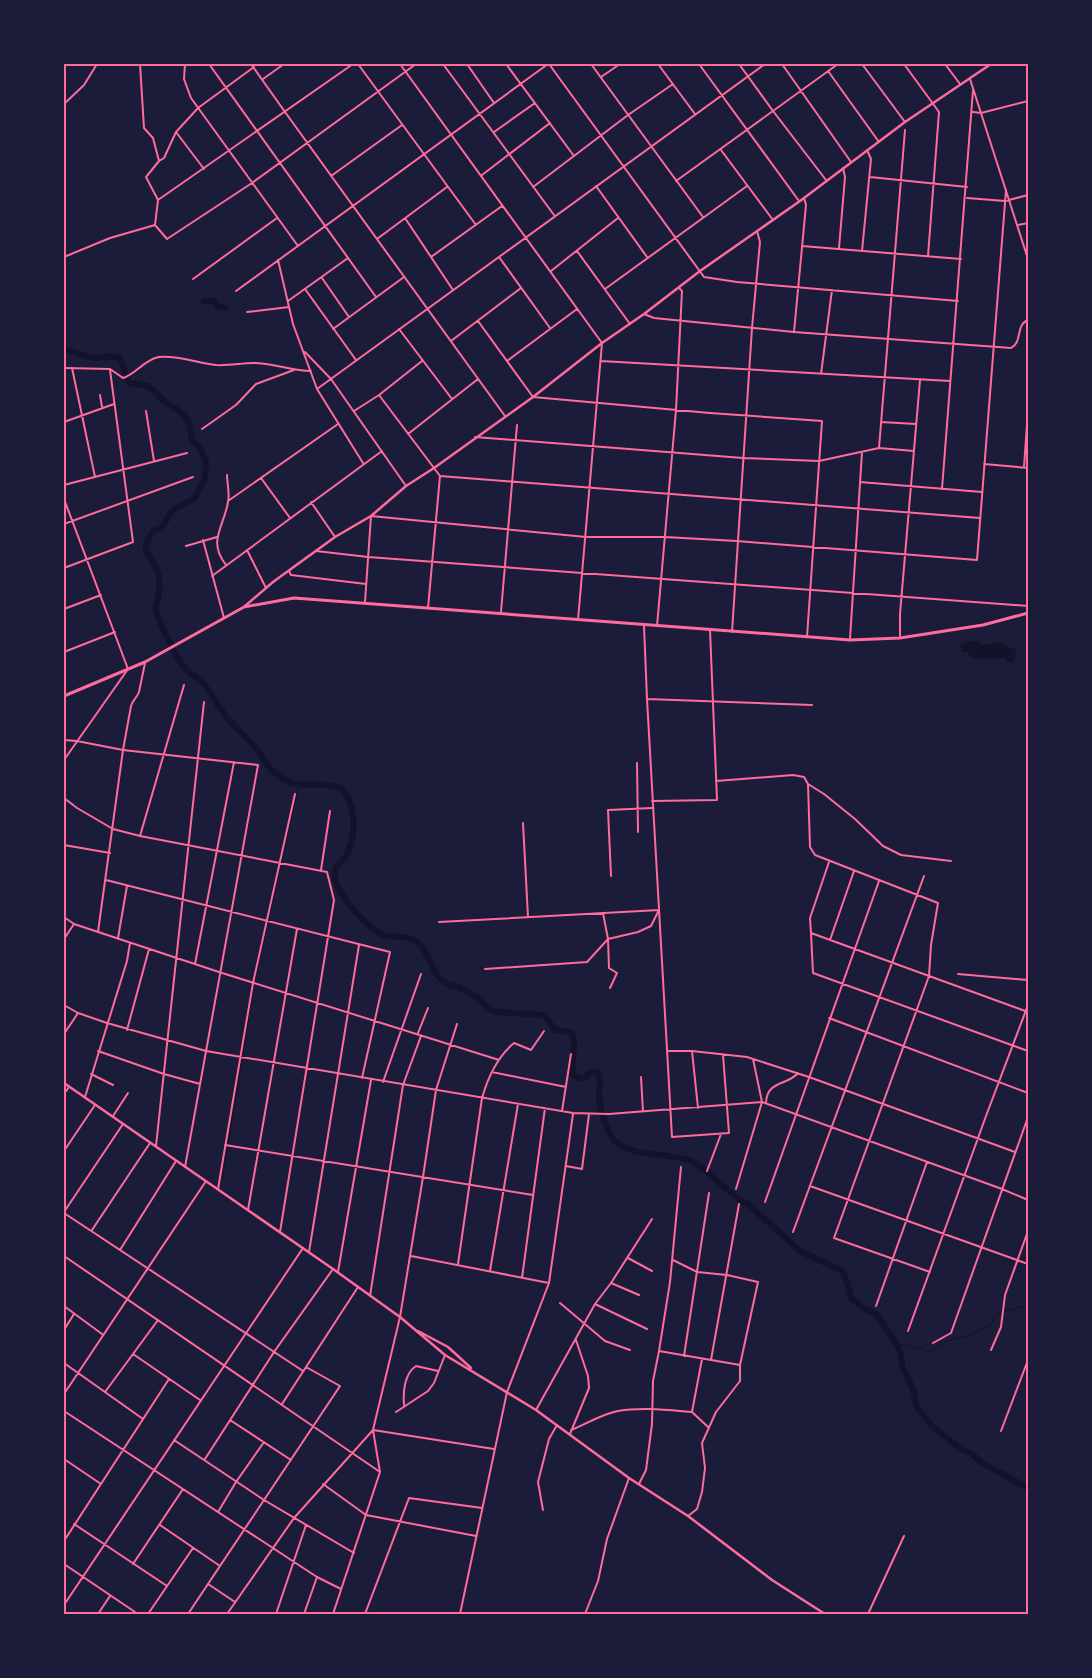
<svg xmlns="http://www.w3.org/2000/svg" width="1092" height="1678" viewBox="0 0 1092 1678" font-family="Montserrat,sans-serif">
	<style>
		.water { fill: #12122b }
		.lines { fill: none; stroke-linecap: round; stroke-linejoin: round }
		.stream { stroke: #12122b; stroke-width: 1 }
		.river { stroke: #12122b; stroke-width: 6 }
		.minor { stroke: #ff6b9d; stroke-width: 2 }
		.tertiary { stroke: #ff6b9d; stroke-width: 2.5 }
		.primary { stroke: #ff6b9d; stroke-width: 3 }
		.neatline { fill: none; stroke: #ff6b9d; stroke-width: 2 }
	</style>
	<rect width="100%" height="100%" fill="#1b1b3a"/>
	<path class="water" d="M972,641H977L982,645C987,645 991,643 995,643C1003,643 1009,647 1016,650L1015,658L1012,663L1008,662L1005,657L996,659L971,658L968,652H962L960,645Z"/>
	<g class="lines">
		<path class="stream" d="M222,1182L254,983L299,784
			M897,1345L900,1346C905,1343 909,1344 913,1348L921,1347L926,1352H930L944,1342L973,1334L990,1325L999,1313L1028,1305"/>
		<path class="river" d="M204,301H214L217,306L225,308
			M64,350C74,351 87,358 96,358C105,358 111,354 120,358L129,383L148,386L165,402L185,415L189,425L192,440L200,448L206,462L205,478L195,498L173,510L163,525L160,529L154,530L147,541L146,552C157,566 161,575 159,593C158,598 156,603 156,608C157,619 165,633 170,643C174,651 179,662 186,669C191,674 197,677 203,683C211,693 217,704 224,714C234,726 245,736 255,747C260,753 264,760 268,766C274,773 283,781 293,783C308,788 337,779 346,794C356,812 356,837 346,856C343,861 336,865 335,871C331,890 364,923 379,933C390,940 402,933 415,941C433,952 429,978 452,986L454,985L477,997L490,1009L496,1012L544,1015L555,1030L571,1032L574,1040L572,1074L580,1079L585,1078L590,1072L598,1073C602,1080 599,1086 599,1095C599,1107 607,1133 615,1141C630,1157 670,1153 689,1160C700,1163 729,1192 740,1200L748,1204L800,1251L842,1271L845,1276L851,1298L863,1308L876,1314L880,1319L897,1345L901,1354L902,1365L914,1392L916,1406L932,1426L962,1450L971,1453L982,1463L1028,1488"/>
		<path class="minor" d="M140,64L144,128L153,138L159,161L146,177L158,200
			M185,64L184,79L191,98L298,246
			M209,64L376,297
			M251,64L285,112L505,416
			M358,64L476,225
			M400,64L602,343L578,620
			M443,64L554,215
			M467,64L494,103
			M506,64L574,156
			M549,64L704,277L737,282L958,301
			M591,64L703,217
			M658,64L695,114
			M699,64L799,201
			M739,64L773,111L826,180
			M782,64L851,162
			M862,64L905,122
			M904,64L939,112L928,256
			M945,64L960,84
			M828,71L879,142
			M601,77L620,64
			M263,79L284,64
			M970,79L1028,259
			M64,104L84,85L97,64
			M973,112L981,113L1028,101
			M905,130L879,448L914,451
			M176,132L204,169
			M494,132L535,103
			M721,150L773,220
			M159,161L164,158L176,132L198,108L254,67
			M482,175L550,123
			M331,176L402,125
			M870,177L967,187
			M676,181L838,64
			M596,186L647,257
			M533,187L628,115L673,84
			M967,198L1005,201L1028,195
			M405,218L453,290
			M155,225L167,239L252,183L416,64
			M1018,225L1028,223
			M377,239L447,187
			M802,246L961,259
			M839,248L845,177L843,168
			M577,251L630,324
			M862,251L871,159L867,150
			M64,257L110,238L155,225L158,200L353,64
			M431,257L502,206
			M499,257L550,328
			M278,260L293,324L317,389L363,463
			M551,271L618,218
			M322,278L349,317
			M193,279L277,218
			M305,289L356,360
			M605,289L747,186
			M236,291L548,64
			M288,301L348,258
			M247,312L289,307
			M644,314L654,318L794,332L1011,348C1023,342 1015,325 1028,320
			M478,321L533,397L710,413L822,421L807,637
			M333,329L404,277
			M399,329L452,399
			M794,332L806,205L804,198
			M451,341L521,288
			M305,352L331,379L406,486
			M507,361L577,309
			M601,361L950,381
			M64,368L110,369L123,378C136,374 145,359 159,357C177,355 198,363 216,365C229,366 241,363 254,363C273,363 292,371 311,371
			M72,368L95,477
			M821,374L832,290
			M317,389L765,64
			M100,395L102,407
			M379,395L440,476L428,608
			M146,411L154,461
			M354,411L379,395L422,361
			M64,422L114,404
			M881,422L916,424
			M202,429L236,405L256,384L294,370
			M408,434L478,379
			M475,437L743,458L819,461L879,448
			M984,464L1028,468
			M1024,467L1028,410
			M440,476L980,518
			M261,478L290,518
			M860,482L982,492
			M64,485L187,453
			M942,489L973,90
			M64,499L128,669L64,760
			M228,501L338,424
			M311,502L335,537
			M64,524L193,477
			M203,540L224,618
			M186,546L217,537
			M247,550L266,588
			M316,551L368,557L1028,606
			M226,565C207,541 224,527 228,502C230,494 227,483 227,475
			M64,568L133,542L110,370
			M289,571L291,575L366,584
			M212,576L382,451
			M365,602L371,516L586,537H665L737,541L977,560L1006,190
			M64,609L101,595
			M501,612L517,425
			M644,626L647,699L672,1137L729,1133L723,1055
			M657,626L676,410L682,291L679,288
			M732,632L752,328L760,242L757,231
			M900,638V614L920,380
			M850,639L862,452
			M64,652L115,632
			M647,699L812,705
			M64,740L77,741L123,750L258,765L185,1167
			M637,763L638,832
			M716,781L793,775L804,777L808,784L810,847L815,855L938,903L931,945L929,976L834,1238L930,1272
			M808,784L824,794L855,819L883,846L901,855L951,861
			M64,798L77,808L113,829L140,836L327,872L334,900L280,1232
			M652,801L717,800L710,630
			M523,823L528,917
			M140,836L184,685
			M64,845L110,853
			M829,862L810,918L811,933L1028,1012
			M321,870L330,811
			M611,876L608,810L652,808
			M106,880L390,952L362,1078
			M603,913L608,939L609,968L617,973L610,988
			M64,917L74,924L219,972L499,1060
			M439,922L659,910L651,926L638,932L608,939L587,962L485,969
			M98,932L123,750L131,706C133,699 137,698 139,692L145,663
			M811,933L813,973L1028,1051
			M118,938L127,886
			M64,939L74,924
			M830,940L854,871
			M195,964L234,762
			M958,974L1028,980
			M64,1005L78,1013L107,1023L206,1051L573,1113L609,1114L762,1102L1002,1189L1028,1200
			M829,1018L1028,1093
			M127,1030L149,949
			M418,1033L428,1008
			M64,1034L78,1013
			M98,1051L164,1074L200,1084
			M667,1051H692L747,1057L809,1077L1015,1152
			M692,1051L698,1108
			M492,1072L566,1087
			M91,1074L113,1085
			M641,1077L643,1112
			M383,1082L421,974
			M64,1094L69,1087
			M85,1097L127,961L130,943
			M766,1103C767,1080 787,1086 798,1073
			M562,1111L571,1054
			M113,1116L128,1093
			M225,1145L533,1195
			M156,1146L204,702
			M64,1151L95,1105
			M566,1166L582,1169L589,1114
			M707,1171L721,1134
			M810,1186L1028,1264
			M218,1189L253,983L295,794
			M736,1189L762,1102L753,1059
			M765,1202L879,881
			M248,1210L297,929
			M64,1212L123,1124
			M64,1213L303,1371
			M92,1230L150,1143
			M793,1232L924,876
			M120,1250L176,1161
			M309,1252L359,945
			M64,1256L380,1472
			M411,1256L549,1283
			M628,1258L652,1271
			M673,1260L697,1272L727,1275L758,1282L740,1365V1381L716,1412L702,1443L705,1468L702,1492L697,1509L688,1516
			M458,1264L482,1098C488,1077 497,1057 514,1043L531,1050L544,1031
			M490,1271L518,1104
			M338,1272L371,1080
			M522,1278L545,1108
			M611,1283L639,1295
			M370,1296L403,1085L421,1036
			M560,1303L605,1341L630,1350
			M595,1304L647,1329
			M64,1306L102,1334
			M876,1306L927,1162
			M64,1330L74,1314
			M908,1331L986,1116L1028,1005
			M933,1343L951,1333L1028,1117
			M991,1350L1001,1327L1005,1295L1028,1231
			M659,1351L740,1365
			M133,1354L200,1400
			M684,1356L709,1193
			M711,1360L739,1204
			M64,1363L143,1419
			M105,1392L158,1320
			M64,1394L206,1181
			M282,1404L358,1287
			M404,1405C403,1393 404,1374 416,1366L438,1371
			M536,1410L595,1304L611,1283L652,1219
			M64,1411L317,1577L341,1589
			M396,1412L428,1391L434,1383L445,1355
			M692,1412L708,1427
			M230,1420L291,1460
			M373,1430L494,1449
			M571,1430C586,1424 602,1414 618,1411C642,1407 667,1410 692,1412L702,1359
			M1001,1431L1028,1360
			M570,1434L589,1388L588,1376L576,1340
			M174,1440L264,1500L354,1553
			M64,1459L101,1484
			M205,1459L274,1352L333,1269
			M323,1484L366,1515L476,1536
			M639,1484L646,1470L652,1424L653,1381L659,1351L670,1282L681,1167
			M543,1510L538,1482L549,1439L557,1425
			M218,1512L236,1482L264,1442
			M74,1524L167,1586
			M160,1525L220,1566
			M64,1541L169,1379
			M64,1564L138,1614
			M133,1564L183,1489
			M208,1584L235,1602
			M64,1605L303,1248
			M98,1614L110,1596
			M148,1614L193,1548
			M188,1614L340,1386L306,1367
			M227,1614L294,1518L373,1430
			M276,1614L306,1525
			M304,1614L317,1577
			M333,1614L380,1472L373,1430L400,1317L423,1177L436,1090L457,1024
			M365,1614L409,1498L482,1508
			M460,1614L507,1392L549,1283L573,1114
			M585,1614L598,1581L607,1539L629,1478
			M868,1614L904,1536"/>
		<path class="tertiary" d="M245,606L273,582L335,537L371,516L406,486L434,468L533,397L602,343L644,314L700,271L800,201L905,122L991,64
			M64,1083L333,1269L400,1317L445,1355L536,1410L629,1478L688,1516L772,1580L825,1614
			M418,1331L448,1347L471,1368"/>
		<path class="primary" d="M64,696L145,662L244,607L294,598L850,640L900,638L983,625L1028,613"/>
	</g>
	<rect width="1092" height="1678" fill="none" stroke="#1b1b3a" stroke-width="130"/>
	<rect x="65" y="65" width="962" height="1548" class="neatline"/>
</svg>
